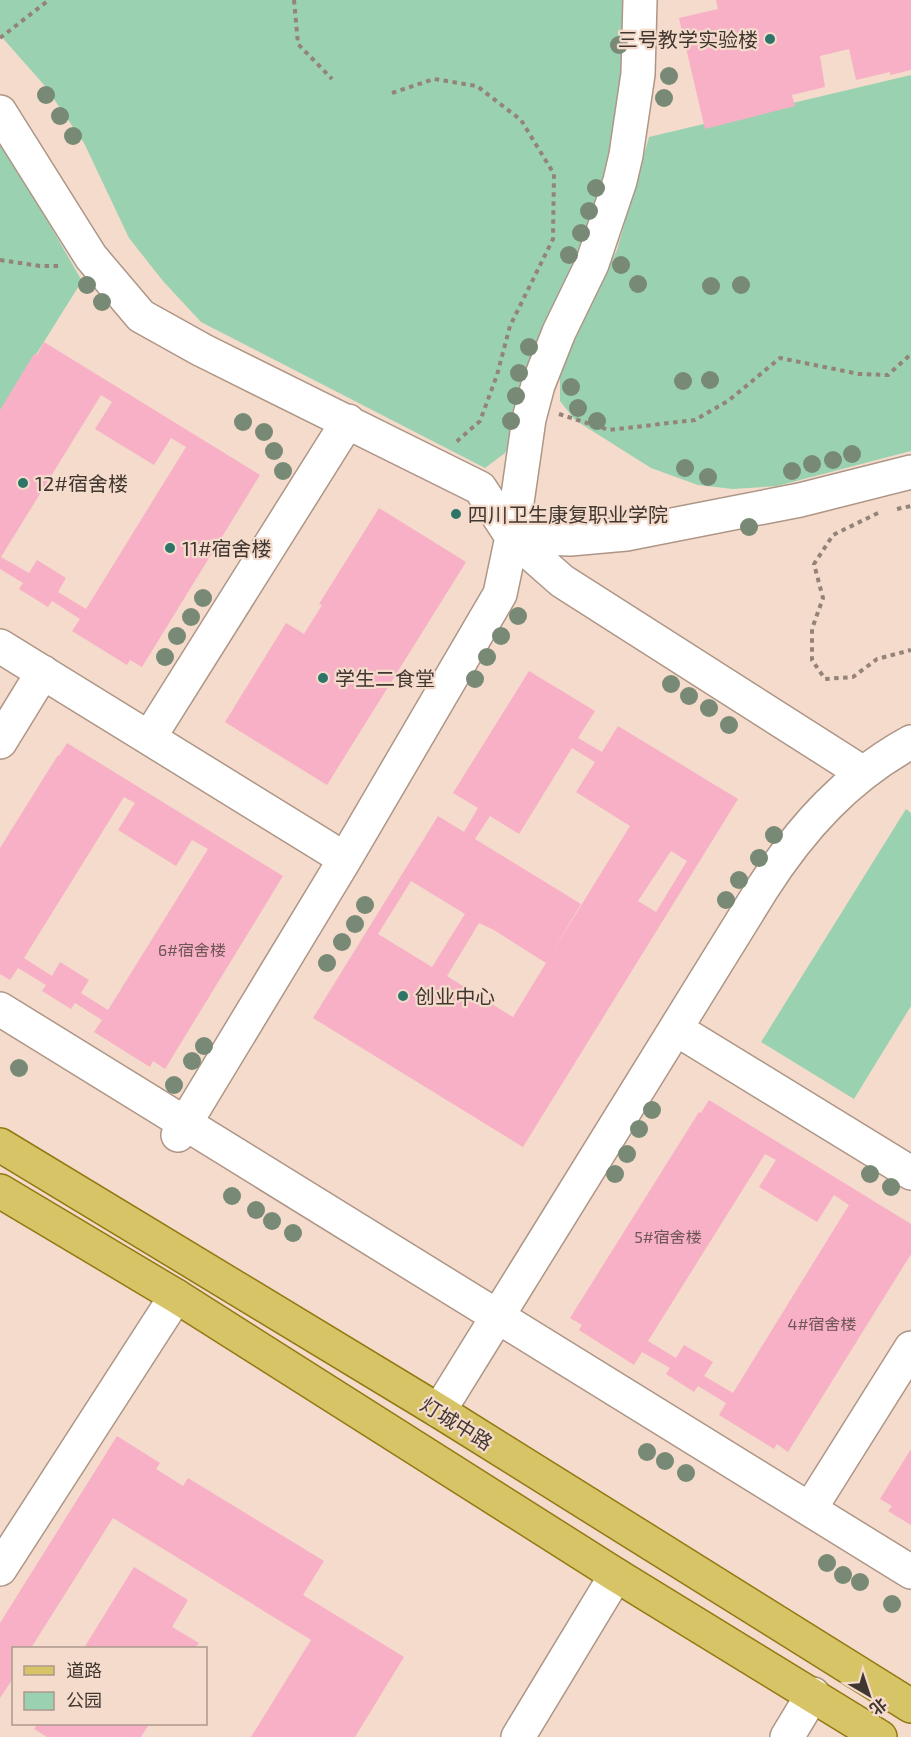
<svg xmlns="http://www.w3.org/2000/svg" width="911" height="1737" viewBox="0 0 911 1737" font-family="'Exo 2','Noto Sans SC',sans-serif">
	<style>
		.green { fill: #9ad2b1 }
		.building { fill: #f7b0c6; fill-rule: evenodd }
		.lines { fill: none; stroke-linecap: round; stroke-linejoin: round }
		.minor-casing { stroke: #ae9687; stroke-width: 36 }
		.major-casing { stroke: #927911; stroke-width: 36 }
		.path { stroke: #948378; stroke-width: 4; stroke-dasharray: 4.5 4.5; stroke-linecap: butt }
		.minor { stroke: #fff; stroke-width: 33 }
		.major { stroke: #d7c466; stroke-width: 33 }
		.tree { fill: #788a75 }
		.poi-dot { fill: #2f7469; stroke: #f4dbcb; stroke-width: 2 }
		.labels { text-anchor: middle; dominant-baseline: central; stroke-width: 4.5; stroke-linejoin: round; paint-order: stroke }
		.number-label { font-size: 16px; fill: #6e5556 }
		.poi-label { font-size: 20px; fill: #413731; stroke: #f4dbcb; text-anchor: start }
		.street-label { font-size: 20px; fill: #413731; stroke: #f4dbcb }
	</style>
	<rect width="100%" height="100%" fill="#f4dbcb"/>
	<path class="green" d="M0,0H633L623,131L513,438L505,453L485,468L201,322L163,281L129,238L84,143L45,86L0,35Z
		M911,75V451L777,486L733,489L698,485L651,468L575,420L560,401V372L580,325L617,250L649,137Z
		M0,136L8,146L39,206L82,281L0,412Z
		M906,809L911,813V1006L854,1099L761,1042Z"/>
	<path class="building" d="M716,0H911V70L890,75V72L856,80L849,49L820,56L825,87L792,95L795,106L705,129L679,18L718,9Z
		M44,342L260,475L142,667L130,660L127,665L72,631L80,619L52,601L48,607L19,589L23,583L0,569V410L34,354L37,355ZM101,395L112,402L95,429L154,465L171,438L186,447L86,609L58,592L66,578L37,560L29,573L1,557Z
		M379,508L466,562L327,785L225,722L286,623L304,634L322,605L319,604Z
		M529,671L595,711L578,738L602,752L618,726L738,799L523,1147L313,1018L438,816L464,832L478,808L453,793ZM572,748L595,762L576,792L630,826L550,956L581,904L475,839L490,816L519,834ZM671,851L687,861L656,912L638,901ZM411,881L465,914L432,967L378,934ZM479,923L494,930L546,963L513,1017L447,976Z
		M67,743L283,876L165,1069L153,1061L150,1067L94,1032L102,1020L75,1003L71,1009L42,991L46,985L18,968L10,980L0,974V848L58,755L59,756ZM124,797L135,803L118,830L176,866L192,840L208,849L108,1010L81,993L89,980L60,962L52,976L24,958Z
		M709,1100L911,1224V1254L788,1452L777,1444L774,1449L719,1415L726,1403L698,1386L694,1392L666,1374L670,1368L642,1352L634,1365L579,1330L582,1325L570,1318L699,1112L701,1113ZM765,1154L776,1160L759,1187L817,1222L834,1195L849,1205L733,1393L704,1376L713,1362L684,1345L676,1358L648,1341Z
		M117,1436L160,1463L156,1469L183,1486L188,1478L324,1561L303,1595L404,1657L355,1737H251L311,1640L113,1518L31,1648H14V1677L0,1698V1623Z
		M911,1449V1525L888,1511L892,1506L880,1499Z
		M134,1567L188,1600L172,1627L199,1643L195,1648H84Z
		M37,1724H149L141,1737H47L34,1729Z"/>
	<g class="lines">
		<g class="minor-casing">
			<path id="minor" d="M640,0L638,74L626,155L620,181L592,264L559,332L538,385L529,419L512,537L570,539L626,534L800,500L911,472
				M0,112L91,257L141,316L202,350L480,488L512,537L562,581L863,773
				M0,646L345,859L178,1135
				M149,738L348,421
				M0,742L43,672
				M345,859L500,594L512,537
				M0,1009L911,1572
				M676,1029L911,1173
				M439,1411L762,889C801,828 847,777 911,742
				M810,1509L911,1348
				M0,1569L176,1296
				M518,1737L616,1575
				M787,1737L813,1694"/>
		</g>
		<g class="major-casing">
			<path id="major" d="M0,1145L439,1411L911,1706
				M0,1191L176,1296L616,1575L880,1737"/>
		</g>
		<path class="path" d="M294,0L298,44L332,79
			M0,38L49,0
			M392,93L434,79L477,86L521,120L554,174L553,239L510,326L497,375L480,421L455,443
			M0,260L40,266H62
			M559,414L609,430L695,420L728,401L780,358L859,374L888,375L911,354
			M897,509L911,506
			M878,513L833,535L814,564L823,598L812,629V660L825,679L853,677L877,659L911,650"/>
		<use href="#minor" class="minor"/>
		<use href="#major" class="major"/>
	</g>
	<g class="tree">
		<circle cx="619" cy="45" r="9"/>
		<circle cx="669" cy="76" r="9"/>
		<circle cx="46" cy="95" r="9"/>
		<circle cx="664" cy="98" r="9"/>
		<circle cx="60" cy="116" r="9"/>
		<circle cx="73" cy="136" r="9"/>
		<circle cx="596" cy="188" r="9"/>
		<circle cx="589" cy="211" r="9"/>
		<circle cx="581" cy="233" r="9"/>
		<circle cx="569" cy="255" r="9"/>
		<circle cx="621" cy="265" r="9"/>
		<circle cx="638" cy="284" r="9"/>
		<circle cx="87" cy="285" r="9"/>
		<circle cx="741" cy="285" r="9"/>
		<circle cx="711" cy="286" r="9"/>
		<circle cx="102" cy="302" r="9"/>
		<circle cx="529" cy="347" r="9"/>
		<circle cx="519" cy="373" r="9"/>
		<circle cx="710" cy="380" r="9"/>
		<circle cx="683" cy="381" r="9"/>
		<circle cx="571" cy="387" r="9"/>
		<circle cx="516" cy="396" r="9"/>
		<circle cx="578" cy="408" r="9"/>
		<circle cx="511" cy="421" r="9"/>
		<circle cx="597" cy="421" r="9"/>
		<circle cx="243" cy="422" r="9"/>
		<circle cx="264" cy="432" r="9"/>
		<circle cx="274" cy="451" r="9"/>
		<circle cx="852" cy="454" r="9"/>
		<circle cx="833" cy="460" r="9"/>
		<circle cx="812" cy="464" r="9"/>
		<circle cx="685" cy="468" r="9"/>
		<circle cx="283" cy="471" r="9"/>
		<circle cx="792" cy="471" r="9"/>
		<circle cx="708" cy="477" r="9"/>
		<circle cx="749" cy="527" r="9"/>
		<circle cx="203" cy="598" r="9"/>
		<circle cx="518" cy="616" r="9"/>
		<circle cx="191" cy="617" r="9"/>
		<circle cx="177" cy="636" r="9"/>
		<circle cx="501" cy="636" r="9"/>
		<circle cx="165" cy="657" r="9"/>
		<circle cx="487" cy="657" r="9"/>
		<circle cx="475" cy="679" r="9"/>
		<circle cx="671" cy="684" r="9"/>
		<circle cx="689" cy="696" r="9"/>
		<circle cx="709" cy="708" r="9"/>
		<circle cx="729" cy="725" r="9"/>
		<circle cx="774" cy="835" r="9"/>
		<circle cx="759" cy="858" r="9"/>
		<circle cx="739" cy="880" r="9"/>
		<circle cx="726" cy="900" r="9"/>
		<circle cx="365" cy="905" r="9"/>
		<circle cx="355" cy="924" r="9"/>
		<circle cx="342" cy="942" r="9"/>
		<circle cx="327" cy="963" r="9"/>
		<circle cx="204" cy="1046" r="9"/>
		<circle cx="192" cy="1061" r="9"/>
		<circle cx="19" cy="1068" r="9"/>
		<circle cx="174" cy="1085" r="9"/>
		<circle cx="652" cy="1110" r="9"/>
		<circle cx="639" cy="1129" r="9"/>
		<circle cx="627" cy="1154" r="9"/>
		<circle cx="615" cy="1174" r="9"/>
		<circle cx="870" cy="1174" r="9"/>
		<circle cx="891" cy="1187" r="9"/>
		<circle cx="232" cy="1196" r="9"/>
		<circle cx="256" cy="1210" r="9"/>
		<circle cx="272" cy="1221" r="9"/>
		<circle cx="293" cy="1233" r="9"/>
		<circle cx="647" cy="1452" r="9"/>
		<circle cx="665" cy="1461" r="9"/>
		<circle cx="686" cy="1473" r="9"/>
		<circle cx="827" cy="1563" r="9"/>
		<circle cx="843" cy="1575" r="9"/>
		<circle cx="860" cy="1582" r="9"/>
		<circle cx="892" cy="1604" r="9"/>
	</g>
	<g class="poi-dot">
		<circle cx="770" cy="39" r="6"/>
		<circle cx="23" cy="483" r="6"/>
		<circle cx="456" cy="514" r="6"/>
		<circle cx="170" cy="548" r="6"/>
		<circle cx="323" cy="678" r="6"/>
		<circle cx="403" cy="996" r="6"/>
	</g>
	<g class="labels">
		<g class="number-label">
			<text x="192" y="949">6#宿舍楼</text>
			<text x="668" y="1236">5#宿舍楼</text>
			<text x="822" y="1323">4#宿舍楼</text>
		</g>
		<g class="poi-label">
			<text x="758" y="39" text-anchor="end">三号教学实验楼</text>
			<text x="35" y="483">12#宿舍楼</text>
			<text x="468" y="514">四川卫生康复职业学院</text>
			<text x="182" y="548">11#宿舍楼</text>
			<text x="335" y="678">学生二食堂</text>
			<text x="415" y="996">创业中心</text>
		</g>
		<g class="street-label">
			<text transform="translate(457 1423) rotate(32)">灯城中路</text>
		</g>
	</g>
	<rect x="12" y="1647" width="195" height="78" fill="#f4dbcb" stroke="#ac998d" stroke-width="1.5"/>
	<rect x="24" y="1666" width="30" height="9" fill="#d7c466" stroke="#ac998d" stroke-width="1.5"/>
	<text x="66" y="1677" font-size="18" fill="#413731">道路</text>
	<rect x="24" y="1692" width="30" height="18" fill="#9ad2b1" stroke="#ac998d" stroke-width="1.5"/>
	<text x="66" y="1707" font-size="18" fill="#413731">公园</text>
	<g transform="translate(869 1695) rotate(141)" stroke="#f4dbcb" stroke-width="4.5" paint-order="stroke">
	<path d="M0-4.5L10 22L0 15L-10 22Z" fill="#413731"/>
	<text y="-9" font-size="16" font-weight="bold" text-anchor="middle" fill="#413731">北</text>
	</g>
</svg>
